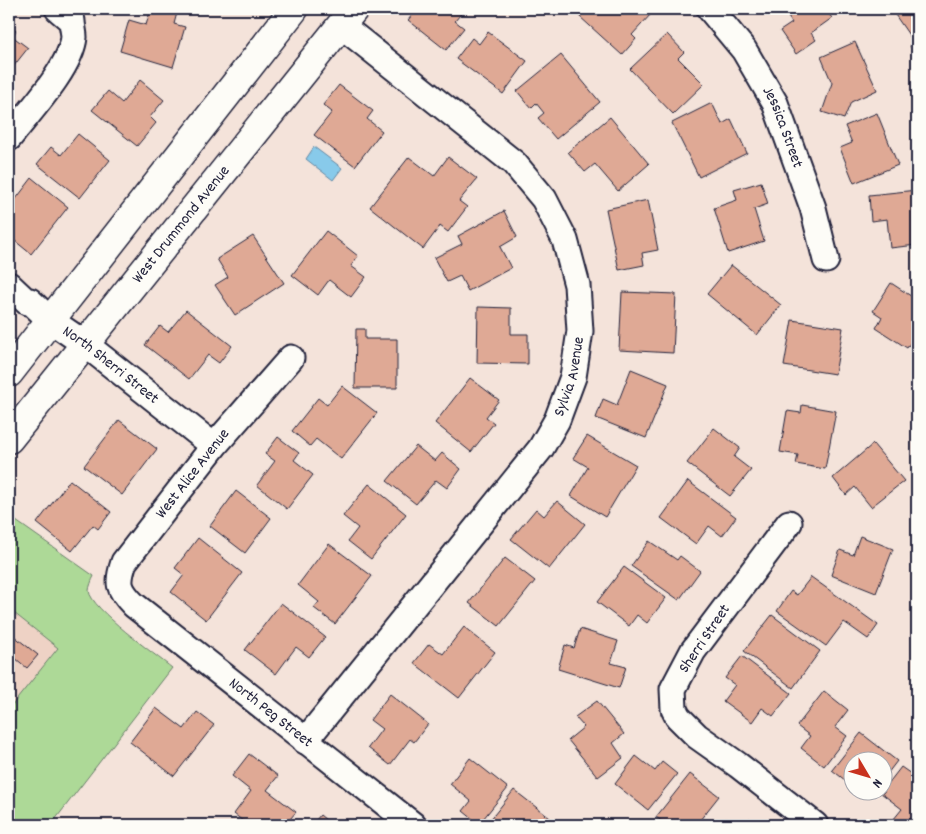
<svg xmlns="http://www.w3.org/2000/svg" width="926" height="834" viewBox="0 0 926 834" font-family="Dekko,sans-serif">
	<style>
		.built { fill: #eed2c5 }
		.green { fill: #add997; stroke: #687e69 }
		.water { fill: #88caea; stroke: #5f87a4 }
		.building { fill: #dfa995; stroke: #22223b }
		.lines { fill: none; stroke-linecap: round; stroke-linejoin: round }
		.minor-casing { stroke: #22223b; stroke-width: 29 }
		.major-casing { stroke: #22223b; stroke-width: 31 }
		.minor { stroke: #fdfcf7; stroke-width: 25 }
		.major { stroke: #fdfcf7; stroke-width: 28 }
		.labels { text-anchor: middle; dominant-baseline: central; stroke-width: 5; stroke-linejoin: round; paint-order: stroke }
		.street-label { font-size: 16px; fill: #22223b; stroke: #fdfcf7 }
	</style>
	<rect width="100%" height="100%" fill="#f4e3da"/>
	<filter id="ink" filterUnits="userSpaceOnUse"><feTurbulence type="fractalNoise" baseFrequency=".02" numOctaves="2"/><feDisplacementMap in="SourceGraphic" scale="10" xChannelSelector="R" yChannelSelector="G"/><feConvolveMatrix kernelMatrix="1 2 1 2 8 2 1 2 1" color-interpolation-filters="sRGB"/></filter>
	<g filter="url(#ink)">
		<path class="built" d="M9,609L58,648L9,711Z"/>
		<path class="green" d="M9,516L94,576C92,580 89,587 89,591C91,609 156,655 172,668L51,825H9V709L58,648L9,609Z"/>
		<path class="water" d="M314,147L342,168L333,180L306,159Z"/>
		<path class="building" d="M151,9H178L174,24L185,27L173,67L120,51L129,20L146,25Z
			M408,9H465L455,21L464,28L446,50L408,20L414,13Z
			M586,9H620L627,15L633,9H645L651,14L632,35L636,39L622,55L579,16Z
			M783,9H825L832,18L811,33L816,40L796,54L780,31L792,23Z
			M891,9H917V33L911,38Z
			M9,25L16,31L12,36L28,48L9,72Z
			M488,32L527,61L503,94L456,59L472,38L479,44Z
			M667,34L684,52L678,58L704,84L673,114L630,69Z
			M855,42L877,90L851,102L844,119L822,112L832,83L821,57Z
			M917,42V58L910,46Z
			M561,55L600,102L556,139L538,118L544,113L536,103L531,108L517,91Z
			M140,80L164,100L150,117L156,123L137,146L92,110L108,91L122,103Z
			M339,85L373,111L367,119L382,131L355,166L314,135L332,112L323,105Z
			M712,103L722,124L731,119L747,153L699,177L672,123Z
			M877,113L898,165L854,183L840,148L852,143L845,126Z
			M610,117L649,164L618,191L595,164L585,172L568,152Z
			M78,134L110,160L80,198L37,164L51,147L61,155Z
			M409,157L434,176L448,157L477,179L459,201L467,207L448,232L440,226L423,249L370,207Z
			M32,178L68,207L31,254L9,236V208Z
			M761,182L768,204L754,209L764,241L728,253L714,208L737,200L734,190Z
			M917,190V245L890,248L887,219L871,221L869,195Z
			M648,200L658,250L642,253L644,265L619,270L606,209Z
			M504,211L517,237L500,247L511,268L468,291L460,276L447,282L434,258L462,244L458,236Z
			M326,231L358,256L351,266L366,277L351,297L329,280L318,295L292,275Z
			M253,236L284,283L235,315L215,285L228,277L217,259Z
			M731,265L781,305L757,335L707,294Z
			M891,283L917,300V333L907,348L876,328L882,317L873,311Z
			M622,292L676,294L673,353L619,350Z
			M478,307L511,308V334H528V364L477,363Z
			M186,310L232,346L219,363L208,355L189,379L145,345L160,326L168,332Z
			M792,320L843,328L835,374L784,366Z
			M356,329H365V339H397V388H355Z
			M631,369L668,384L646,438L596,418L603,399L617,405Z
			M470,378L499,400L486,417L494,423L471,452L435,423Z
			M342,386L377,413L341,459L316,439L310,446L292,431L318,398L327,405Z
			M802,405L836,411L825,469L796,464L798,455L780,452L787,411L801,413Z
			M119,420L157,449L122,495L84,466Z
			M714,428L740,448L734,457L751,470L730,496L687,463Z
			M587,436L636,465L605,517L571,496L588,467L573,458Z
			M278,437L299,453L294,460L313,475L287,509L257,485L275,461L265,454Z
			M873,444L904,481L871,507L855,487L846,495L833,478Z
			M416,446L435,461L442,453L461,469L447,488L436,480L416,504L387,481Z
			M70,480L111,512L98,529L93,525L72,551L37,523Z
			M688,481L736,517L722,536L709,526L696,544L661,518Z
			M369,484L406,514L371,559L348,541L358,528L343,516Z
			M236,491L271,518L245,553L210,526Z
			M557,501L585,524L549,569L511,539L536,509L544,516Z
			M860,536L893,549L876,593L831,575L840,550L853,555Z
			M198,538L242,573L206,620L171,592L184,575L175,568Z
			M649,541L677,560L680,556L700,571L679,600L631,566Z
			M329,544L372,576L335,624L314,608L319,602L298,585Z
			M505,558L535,581L499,626L469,603Z
			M624,567L666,598L647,623L637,615L629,626L597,602Z
			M811,577L878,625L868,639L844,622L826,646L777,611L791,591L797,595Z
			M281,603L325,637L309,657L296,647L276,674L245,650Z
			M772,615L820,651L793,688L744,651Z
			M464,627L495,652L459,698L414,663L429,644L443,654Z
			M580,629L618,641L611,663L626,667L619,688L558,669L565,645L574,648Z
			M9,632L38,655L27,668L9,653Z
			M742,656L791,693L773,716L762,708L752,722L723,701L735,685L725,678Z
			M824,691L848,710L835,727L847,736L824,766L801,748L810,736L797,726Z
			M390,694L428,724L414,742L410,739L390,765L368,748L382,729L370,720Z
			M597,701L624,734L613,743L623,758L598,777L568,740L584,727L575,717Z
			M156,708L184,729L197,712L214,725L174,776L130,742Z
			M861,733L897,761L884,778V762H854V787L832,770Z
			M249,754L278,776L267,790L296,812L285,825H248L234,814L251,791L232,776Z
			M636,756L655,771L662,762L677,774L648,810L615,784Z
			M470,758L508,788L479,824L463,811L471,801L450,784Z
			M901,767L911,774L917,767L916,825H899L893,820L902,809L881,793L884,792V789Z
			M690,774L719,796L696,825H667L656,817Z
			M514,790L550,818L544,825H486Z
			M320,815L332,825H312Z
			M726,818L734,825H720Z
			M749,818L758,825H743Z"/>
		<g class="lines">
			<g class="minor-casing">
				<g id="minor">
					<path id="s1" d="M710,9L744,50L775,103L813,208L826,260"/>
					<path d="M9,138C28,113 71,68 74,37C74,32 72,26 72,21L58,9"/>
					<path id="s2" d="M9,285L27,302L30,301L50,320L85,344L214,446"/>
					<path id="s3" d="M291,358L214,446L124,562C117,583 118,589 134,605L413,825"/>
					<path d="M789,523L693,651L673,689L674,709L678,717L697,736L738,765L815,825"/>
					<path id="s4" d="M305,741L541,448L557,420L573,377L580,331L577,285L565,240L544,199L514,163L342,26"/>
				</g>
			</g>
			<g class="major-casing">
				<g id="major">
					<path d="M9,373L294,9"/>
					<path id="s5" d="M9,439L354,9"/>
				</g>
			</g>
			<use href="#minor" class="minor"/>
			<use href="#major" class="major"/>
		</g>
	</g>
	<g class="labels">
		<g class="street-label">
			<text stroke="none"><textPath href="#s1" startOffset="140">Jessica Street</textPath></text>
			<text stroke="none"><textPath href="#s5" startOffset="275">West Drummond Avenue</textPath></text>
			<text stroke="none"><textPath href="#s2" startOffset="131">North Sherri Street</textPath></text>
			<text stroke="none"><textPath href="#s4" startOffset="454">Sylvia Avenue</textPath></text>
			<text transform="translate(193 474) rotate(-52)">West Alice Avenue</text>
			<text transform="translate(705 639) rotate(-56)">Sherri Street</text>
			<text stroke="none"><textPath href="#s3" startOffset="486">North Peg Street</textPath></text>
		</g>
	</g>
	<rect width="926" height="834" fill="none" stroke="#fdfcf7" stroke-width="30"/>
	<rect x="15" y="15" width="896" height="804" fill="none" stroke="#22223b" stroke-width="2" filter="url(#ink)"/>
	<g transform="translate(868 776) rotate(128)"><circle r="24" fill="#fdfcf7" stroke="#a5a5ac"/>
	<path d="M0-4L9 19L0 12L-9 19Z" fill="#c8321e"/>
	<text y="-8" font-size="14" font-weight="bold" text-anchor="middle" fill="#22223b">N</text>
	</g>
</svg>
